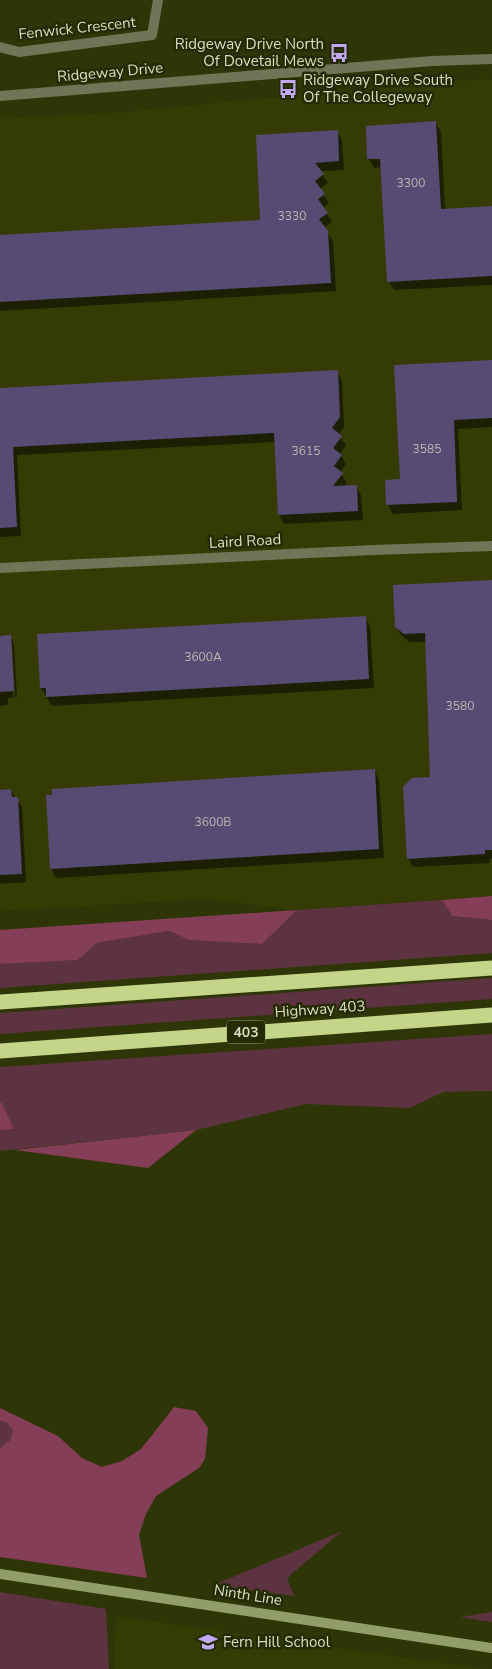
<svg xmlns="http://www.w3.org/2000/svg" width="492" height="1669" viewBox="0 0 492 1669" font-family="'Nunito Sans',sans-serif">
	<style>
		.built { fill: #343c04 }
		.green { fill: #5e3341 }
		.forest { fill: #853e58 }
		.shadow { fill: #0007; fill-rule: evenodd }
		.building { fill: #584b73 }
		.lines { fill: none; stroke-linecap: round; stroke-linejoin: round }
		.minor { stroke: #6f7658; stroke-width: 10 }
		.tertiary { stroke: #6f7658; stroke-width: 10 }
		.secondary { stroke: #929d6c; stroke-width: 10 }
		.motorway { stroke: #c4d589; stroke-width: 15 }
		.labels { text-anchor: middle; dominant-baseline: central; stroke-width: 5; stroke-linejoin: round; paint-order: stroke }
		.number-label { font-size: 12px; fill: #b8b9b1 }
		.shield { fill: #242b00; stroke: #a2a88b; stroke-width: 1 }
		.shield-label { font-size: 14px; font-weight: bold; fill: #d8dec6 }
		.street-label { font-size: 15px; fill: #d8dec6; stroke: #242b00 }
		.poi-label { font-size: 15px; fill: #d8dec6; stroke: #242b00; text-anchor: start }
	</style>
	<rect width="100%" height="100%" fill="#2e3608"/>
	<path class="built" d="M483,79L492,80V896L297,910L205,899L0,911V119L127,112L345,90Z
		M116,1616L484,1669H114Z"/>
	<path class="green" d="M442,900L452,916L492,920V953L0,988V964L78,960L95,943L169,931L189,940L262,944L297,910Z
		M492,978V999L0,1034V1013Z
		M492,1034V1091L443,1092L410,1108L306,1104L196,1130L0,1151V1130L14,1129L2,1103H0V1067Z
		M0,1421L6,1422L13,1430L10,1440L0,1448Z
		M342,1531L287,1578L294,1596L214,1585Z
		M0,1592L106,1609L109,1669H0Z
		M492,1612V1622L460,1617Z"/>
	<path class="forest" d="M492,896V920L452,916L442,900Z
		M297,910L262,944L189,940L169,931L96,943L78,960L0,964V930Z
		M0,1103H2L14,1129L0,1130Z
		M196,1130L148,1168L15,1150Z
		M174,1407L196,1411L208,1428L205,1459L199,1468L156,1496L146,1514L139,1535L147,1578L0,1557V1448L10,1440L13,1430L6,1422L0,1421V1408L58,1436L82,1458L102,1467L122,1461L141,1449Z"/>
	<path class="shadow" d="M436,123L441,132L445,210L492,207V285L394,290L389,282L382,167L374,168L369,159Z
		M337,131L342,140L344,170L320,171L328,183L320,189L329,203L323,208L332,222L324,228L333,241L336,291L0,311V236L262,221Z
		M492,361V427L458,429L462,510L393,514L388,505L401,480Z
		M337,371L342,380L344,427L338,435L346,445L340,454L346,464L340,473L347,483L344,487L356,486L361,495L363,520L284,524L279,515L275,442L17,455L21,536L0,537V389Z
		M492,581V859H489L490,863L413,867L408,858L432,778L427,642H410L402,636L396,627Z
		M365,617L370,626L374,688L52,706L41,688Z
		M0,637H10L14,643L17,697L8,698V705L0,706ZM10,642H12L15,697H13Z
		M374,770L379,779L384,858L56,878L51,869Z
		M0,791H11L22,807L26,882L0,884Z"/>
	<path class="building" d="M436,121L441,209L492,206V276L387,282L380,159H367L366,126Z
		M338,130L339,161L315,163L324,174L315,181L325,194L318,199L328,213L319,219L328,231L331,283L0,302V235L260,220L256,135Z
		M492,360V418L454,420L457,502L386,505L385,480L400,479L394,365Z
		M338,370L340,417L332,428L342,436L333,448L342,455L334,466L343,473L333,486L357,485L358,511L278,515L274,433L13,447L17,527L0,528V388Z
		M492,580V850H485V854L407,859L403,787L412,778L430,777L425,633L404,634L395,627L393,585Z
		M366,616L369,679L46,697V688H40L37,634Z
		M11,635L14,691L0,692V636Z
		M375,769L379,849L50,869L46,795H52V789Z
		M11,789L12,797H18L22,874L0,875V790Z"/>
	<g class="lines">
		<path class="minor" d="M0,47L19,52L152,35L158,0"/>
		<path class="tertiary" d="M0,96L432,61L492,59
			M0,568L373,550L492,546"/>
		<path class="secondary" d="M0,1574L492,1648"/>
		<path class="motorway" d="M0,1002L492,968
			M0,1051L492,1015"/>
	</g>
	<defs>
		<g id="bus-bare" transform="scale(1.5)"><path d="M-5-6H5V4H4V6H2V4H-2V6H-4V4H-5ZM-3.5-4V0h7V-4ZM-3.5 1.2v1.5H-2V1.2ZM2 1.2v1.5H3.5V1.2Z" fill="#c0a8f3" stroke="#242b00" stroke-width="2.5" paint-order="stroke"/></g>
		<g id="school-bare" transform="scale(1.5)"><path d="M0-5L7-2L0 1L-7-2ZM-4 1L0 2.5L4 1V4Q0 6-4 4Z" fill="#c0a8f3" stroke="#242b00" stroke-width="2.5" paint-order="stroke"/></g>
	</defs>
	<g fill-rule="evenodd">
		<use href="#bus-bare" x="339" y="53"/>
		<use href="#bus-bare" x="288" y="89"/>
		<use href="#school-bare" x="208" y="1642"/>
	</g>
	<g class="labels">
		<g class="number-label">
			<text x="411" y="183">3300</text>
			<text x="292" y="216">3330</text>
			<text x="427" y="449">3585</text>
			<text x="306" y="451">3615</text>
			<text x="203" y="657">3600A</text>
			<text x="460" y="706">3580</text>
			<text x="213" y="822">3600B</text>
		</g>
		<rect class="shield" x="227" y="1020.5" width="38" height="23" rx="4"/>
		<g class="shield-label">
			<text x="246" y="1032">403</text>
		</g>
		<g class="street-label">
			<text transform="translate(77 28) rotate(-6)">Fenwick Crescent</text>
			<text transform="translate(110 72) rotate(-5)">Ridgeway Drive</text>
			<text transform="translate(245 541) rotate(-3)">Laird Road</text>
			<text transform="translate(320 1009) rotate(-4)">Highway 403</text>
			<text transform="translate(248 1595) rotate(9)">Ninth Line</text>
		</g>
		<g class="poi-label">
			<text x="324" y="44" text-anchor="end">Ridgeway Drive North<tspan x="324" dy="17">Of Dovetail Mews</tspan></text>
			<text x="303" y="80">Ridgeway Drive South<tspan x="303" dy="17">Of The Collegeway</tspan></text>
			<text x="223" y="1642">Fern Hill School</text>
		</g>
	</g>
</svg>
